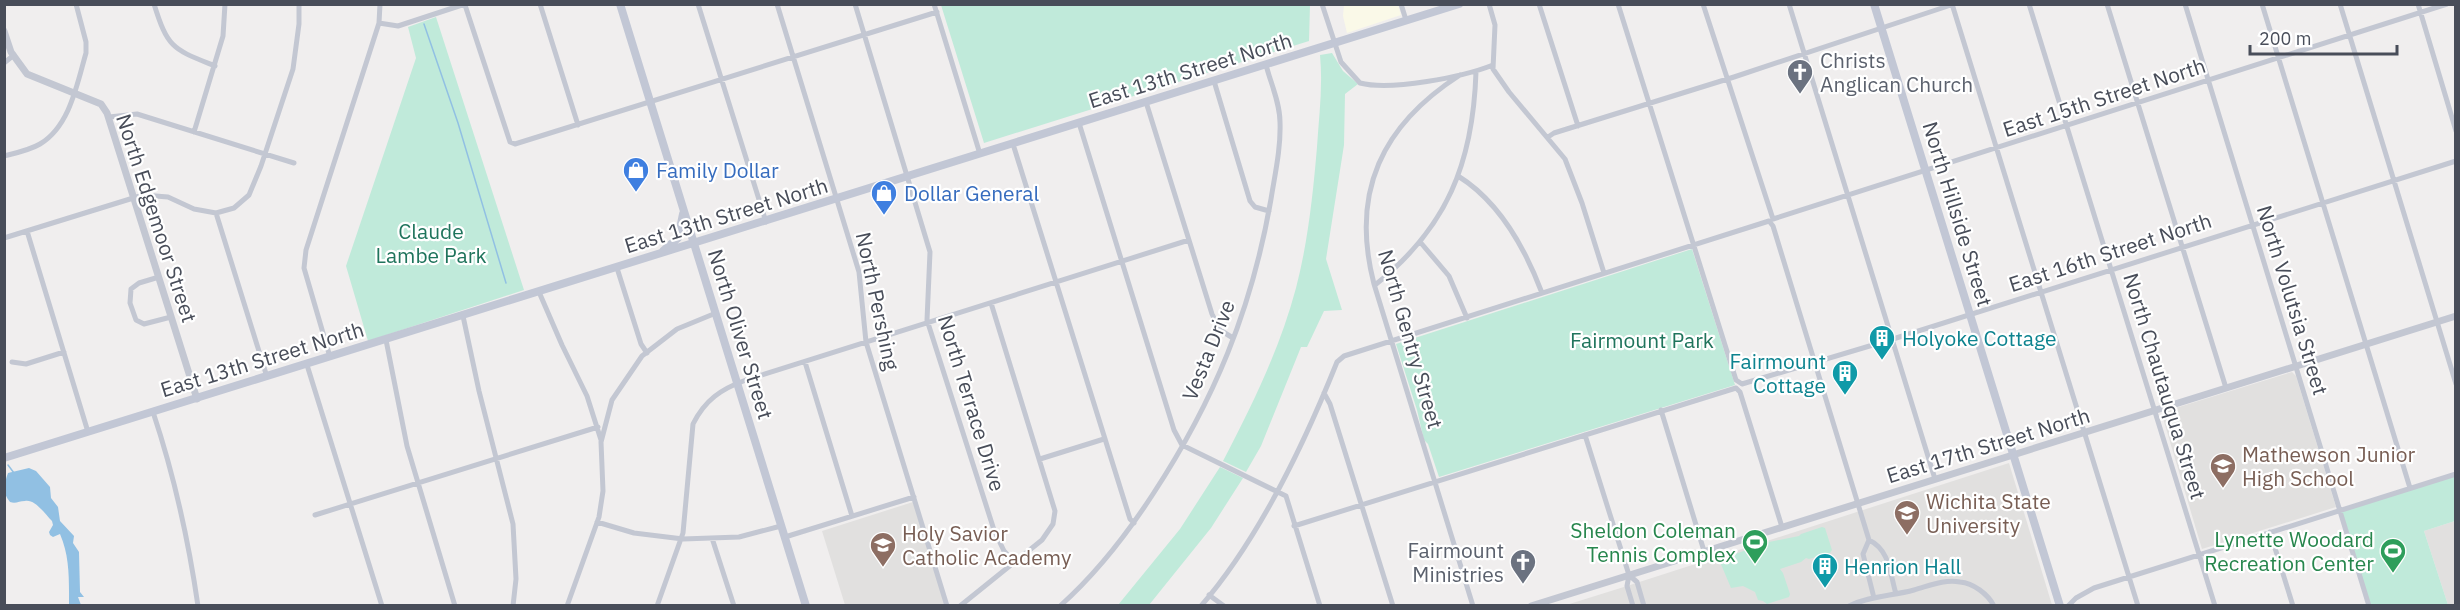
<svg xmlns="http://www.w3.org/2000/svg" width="2460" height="610" viewBox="0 0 2460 610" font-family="'IBM Plex Sans',sans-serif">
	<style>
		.commercial { fill: #faf9e8 }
		.education { fill: #e1e0df }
		.green { fill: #c0eada }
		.water { fill: #91c0e3 }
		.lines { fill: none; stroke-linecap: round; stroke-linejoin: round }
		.stream { stroke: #91c0e3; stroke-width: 1.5 }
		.minor { stroke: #c3c7d2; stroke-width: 5 }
		.tertiary { stroke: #c3c7d2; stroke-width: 7 }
		.secondary { stroke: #c2c7d5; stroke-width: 8 }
		.labels { text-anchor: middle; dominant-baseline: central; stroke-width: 4.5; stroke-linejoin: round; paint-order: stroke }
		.worship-label { font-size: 21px; fill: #5b616d; stroke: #fff; text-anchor: start }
		.street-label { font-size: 21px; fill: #484d59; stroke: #fff }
		.shop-label { font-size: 21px; fill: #366cbe; stroke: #fff; text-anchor: start }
		.park-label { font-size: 21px; fill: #1f745c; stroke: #fff }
		.culture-label { font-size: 21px; fill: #0d838f; stroke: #fff; text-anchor: start }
		.education-label { font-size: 21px; fill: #785e54; stroke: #fff; text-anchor: start }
		.leisure-label { font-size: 21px; fill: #27864d; stroke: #fff; text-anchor: end }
	</style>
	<rect width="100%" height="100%" fill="#f0eeee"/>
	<path class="commercial" d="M1344,5H1398L1401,15L1347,33L1343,16Z"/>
	<path class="education" d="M2292,372L2296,376L2336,507L2202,549L2162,415L2166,411Z
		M2009,463L2052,605L1563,606L1627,586Z
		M913,502L945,605H845L822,531Z
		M2455,521V605H2448L2424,531Z"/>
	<path class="green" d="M941,5H1310L1309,41L984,143Z
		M436,17L524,290L368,341L346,266L416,58L408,27Z
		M1332,53L1343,71L1358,84L1345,94L1344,145L1326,259L1342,310L1324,311L1307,347H1301L1261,446L1246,472L1223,461C1252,406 1280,348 1296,288C1308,242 1313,194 1317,147C1319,116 1323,86 1320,55Z
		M1692,249L1735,385L1439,477L1428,444L1424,440L1417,410L1396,344Z
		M1220,467L1243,478L1211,528L1149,605H1118L1180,529Z
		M2455,474V521L2424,531L2448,605H2370L2340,510Z
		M1822,527L1825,528L1832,550L1830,553L1809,559L1806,558L1801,562L1780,569L1783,573L1790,594L1789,597L1767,604L1763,601L1758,600L1755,592L1743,586L1731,588L1720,562L1721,559L1769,542L1799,536L1801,534Z"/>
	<path class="water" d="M29,468L36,471L50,487L51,498L58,507L60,521L74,536L73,543L79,552L80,592L84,597H78L81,605H69C69,580 70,557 60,534L53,537L50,535L49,532L53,525L52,521C45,514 35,499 25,501C19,501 16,504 10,502C2,493 4,484 8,473Z"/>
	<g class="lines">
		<path class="stream" d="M424,24L458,123L506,283
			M8,465L14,473"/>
		<path class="minor" d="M154,4C168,49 173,49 215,66
			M540,4L578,125
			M698,4L766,222
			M777,4L859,272L866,342L947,606
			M855,4L930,252L927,320L994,530L1004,551L1015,563
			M934,4L980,154
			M1322,4L1341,62L1360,83C1391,91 1463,77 1493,65
			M1401,4L1406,20
			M1489,4L1495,25L1493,69L1509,92L1565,159L1582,203L1604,273
			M1539,4L1578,126
			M1618,4L1736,380L1742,384L1893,339L2456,161
			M1703,4L1773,219L2447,4
			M1789,4L1935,479
			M1952,4L2138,606
			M2029,4L2215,606
			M2107,4L2226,388
			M2185,4L2369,606
			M2262,4L2410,488
			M2340,4L2456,384
			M2418,4L2456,131
			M465,5L510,142L515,144L937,12
			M379,23L398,26L465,4
			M4,63L14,55
			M1460,75C1382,125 1350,192 1374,284L1473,606
			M1214,81L1250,201L1255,207L1269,211
			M1146,102L1212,314L1220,330L1233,338
			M109,117L137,114L294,163
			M1079,123L1174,430L1182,445L1286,496L1320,606
			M194,132L223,36L225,4
			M1548,137L1554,133L1734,77L1954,4
			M1013,144L1130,519L1134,523
			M4,156C16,153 30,150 40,144C70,126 77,84 86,53V42L76,4
			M1458,176C1500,202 1525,248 1542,293
			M216,213L267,377
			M27,231L88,432
			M4,238L143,195L168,197L194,209L216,213L234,208L249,195L261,166L293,69L299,24V4
			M1421,243L1449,276L1467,318
			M617,268L641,344L647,353
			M159,277L139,283L131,289L130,303L136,320L144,324L171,317
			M1375,285C1447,228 1473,163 1476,72
			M539,292L562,345L587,396L601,440
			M463,316L479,391L513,524L516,579L513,606
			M386,340L407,446L455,606
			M330,357L304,268L306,250L379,23L380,4
			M12,362L26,364L64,352
			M805,362L852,516
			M307,365L382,606
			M1324,393L1330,404L1393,606
			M1661,410L1704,551
			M153,412C175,478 188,537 198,606
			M1585,435L1629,575L1627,586L1633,606
			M1040,459L1104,439
			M315,515L598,427
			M597,522L634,533L683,539L739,537L781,526
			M1294,526L1736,388L1740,392L1782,527
			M2270,532L2293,606
			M785,537L914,497
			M712,538L734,606
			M1869,540C1890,550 1890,574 1896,594
			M1629,575L1637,582L1644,606
			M1209,595L1224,606
			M567,606L599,517L603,491L601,442L612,400L642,356L677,329L716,313
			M657,606L683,533L693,424C705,400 721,389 746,380L1189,240
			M960,606L1042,540L1053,524L1055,511L991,303
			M1060,606C1097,573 1127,534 1153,494C1214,401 1252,309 1271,199C1275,174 1281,148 1280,122C1280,103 1271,84 1266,65
			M1201,606C1258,540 1305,442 1337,362L1344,356L1769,221L1773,226L1869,540L1863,554L1874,598
			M1849,606C1869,596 1892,596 1914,590C1929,586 1944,579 1960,582C1973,583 1988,594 1994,606
			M2068,606L2076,598L2094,588L2456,474"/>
		<path class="tertiary" d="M4,31L11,52L27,74L101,104L107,113L197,399
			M1531,606L2456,316"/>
		<path class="secondary" d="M620,4L806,606
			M1874,4L2060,606
			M663,251L678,238L683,214
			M4,458L1459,4"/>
	</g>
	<defs>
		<g id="church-pin" transform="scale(1.35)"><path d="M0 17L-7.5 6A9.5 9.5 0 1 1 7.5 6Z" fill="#6b7280" stroke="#fff"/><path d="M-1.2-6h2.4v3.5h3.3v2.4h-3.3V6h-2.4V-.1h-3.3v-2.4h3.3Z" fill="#fff"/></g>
		<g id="shop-pin" transform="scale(1.35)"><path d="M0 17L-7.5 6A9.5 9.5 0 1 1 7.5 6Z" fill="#3f7fe0" stroke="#fff"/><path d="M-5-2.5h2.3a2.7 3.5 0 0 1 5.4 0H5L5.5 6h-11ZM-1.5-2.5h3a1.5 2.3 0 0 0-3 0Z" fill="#fff"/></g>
		<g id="building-pin" transform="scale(1.35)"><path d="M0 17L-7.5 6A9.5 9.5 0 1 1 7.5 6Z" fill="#0f9aa8" stroke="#fff"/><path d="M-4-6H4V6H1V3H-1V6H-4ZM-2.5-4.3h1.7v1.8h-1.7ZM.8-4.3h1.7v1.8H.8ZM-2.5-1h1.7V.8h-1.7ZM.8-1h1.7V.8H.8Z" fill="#fff"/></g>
		<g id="school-pin" transform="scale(1.35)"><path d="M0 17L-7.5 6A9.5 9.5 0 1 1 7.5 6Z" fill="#8d6e63" stroke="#fff"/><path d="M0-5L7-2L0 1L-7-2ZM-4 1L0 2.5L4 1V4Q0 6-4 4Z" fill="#fff"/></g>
		<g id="university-pin" transform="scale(1.35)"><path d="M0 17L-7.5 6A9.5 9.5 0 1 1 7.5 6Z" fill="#8d6e63" stroke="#fff"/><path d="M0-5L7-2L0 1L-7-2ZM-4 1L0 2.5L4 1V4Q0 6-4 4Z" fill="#fff"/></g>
		<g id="stadium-pin" transform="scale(1.35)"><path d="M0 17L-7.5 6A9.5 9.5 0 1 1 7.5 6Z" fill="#2e9e5b" stroke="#fff"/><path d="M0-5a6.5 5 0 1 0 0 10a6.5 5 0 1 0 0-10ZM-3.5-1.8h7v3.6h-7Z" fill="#fff"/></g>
	</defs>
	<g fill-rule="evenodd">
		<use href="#church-pin" x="1800" y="72"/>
		<use href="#shop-pin" x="636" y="170"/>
		<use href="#shop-pin" x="884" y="193"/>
		<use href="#building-pin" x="1882" y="338"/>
		<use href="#building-pin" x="1845" y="373"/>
		<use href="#school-pin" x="2223" y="466"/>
		<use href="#university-pin" x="1907" y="513"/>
		<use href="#stadium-pin" x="1755" y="542"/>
		<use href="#school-pin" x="883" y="545"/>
		<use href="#stadium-pin" x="2393" y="551"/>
		<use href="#church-pin" x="1523" y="562"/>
		<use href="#building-pin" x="1825" y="566"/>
	</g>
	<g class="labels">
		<g class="worship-label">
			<text x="1820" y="60">Christs<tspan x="1820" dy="24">Anglican Church</tspan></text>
			<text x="1504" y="550" text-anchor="end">Fairmount<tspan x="1504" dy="24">Ministries</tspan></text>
		</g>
		<g class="street-label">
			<text transform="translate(1190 70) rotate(-17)">East 13th Street North</text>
			<text transform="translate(2104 97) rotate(-18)">East 15th Street North</text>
			<text transform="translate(1958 214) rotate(73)">North Hillside Street</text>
			<text transform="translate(726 215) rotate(-17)">East 13th Street North</text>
			<text transform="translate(157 218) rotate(72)">North Edgemoor Street</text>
			<text transform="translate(2110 252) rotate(-18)">East 16th Street North</text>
			<text transform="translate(2293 300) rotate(73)">North Volutsia Street</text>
			<text transform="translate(878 301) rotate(78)">North Pershing</text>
			<text transform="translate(741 334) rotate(73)">North Oliver Street</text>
			<text transform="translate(1411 339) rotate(74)">North Gentry Street</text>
			<text transform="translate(1208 350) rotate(-68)">Vesta Drive</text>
			<text transform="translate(262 359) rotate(-17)">East 13th Street North</text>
			<text transform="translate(2165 386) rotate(73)">North Chautauqua Street</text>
			<text transform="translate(972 403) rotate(73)">North Terrace Drive</text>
			<text transform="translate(1988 445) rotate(-17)">East 17th Street North</text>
		</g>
		<g class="shop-label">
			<text x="656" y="170">Family Dollar</text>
			<text x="904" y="193">Dollar General</text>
		</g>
		<g class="park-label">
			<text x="431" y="231">Claude<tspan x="431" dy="24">Lambe Park</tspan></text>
			<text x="1642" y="340">Fairmount Park</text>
		</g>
		<g class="culture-label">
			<text x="1902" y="338">Holyoke Cottage</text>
			<text x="1826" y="361" text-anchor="end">Fairmount<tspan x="1826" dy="24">Cottage</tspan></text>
			<text x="1844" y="566">Henrion Hall</text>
		</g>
		<g class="education-label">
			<text x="2242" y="454">Mathewson Junior<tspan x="2242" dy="24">High School</tspan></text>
			<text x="1926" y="501">Wichita State<tspan x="1926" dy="24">University</tspan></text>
			<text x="902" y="533">Holy Savior<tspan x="902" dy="24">Catholic Academy</tspan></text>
		</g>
		<g class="leisure-label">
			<text x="1736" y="530">Sheldon Coleman<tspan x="1736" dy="24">Tennis Complex</tspan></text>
			<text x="2374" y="539">Lynette Woodard<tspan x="2374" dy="24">Recreation Center</tspan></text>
		</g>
	</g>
	<rect width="2460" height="610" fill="none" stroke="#484d59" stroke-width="12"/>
	<path d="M2250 45v9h147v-9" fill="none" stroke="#484d59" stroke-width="3"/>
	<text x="2259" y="45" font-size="18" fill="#484d59" stroke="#ffffff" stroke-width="4.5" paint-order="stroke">200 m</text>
</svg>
